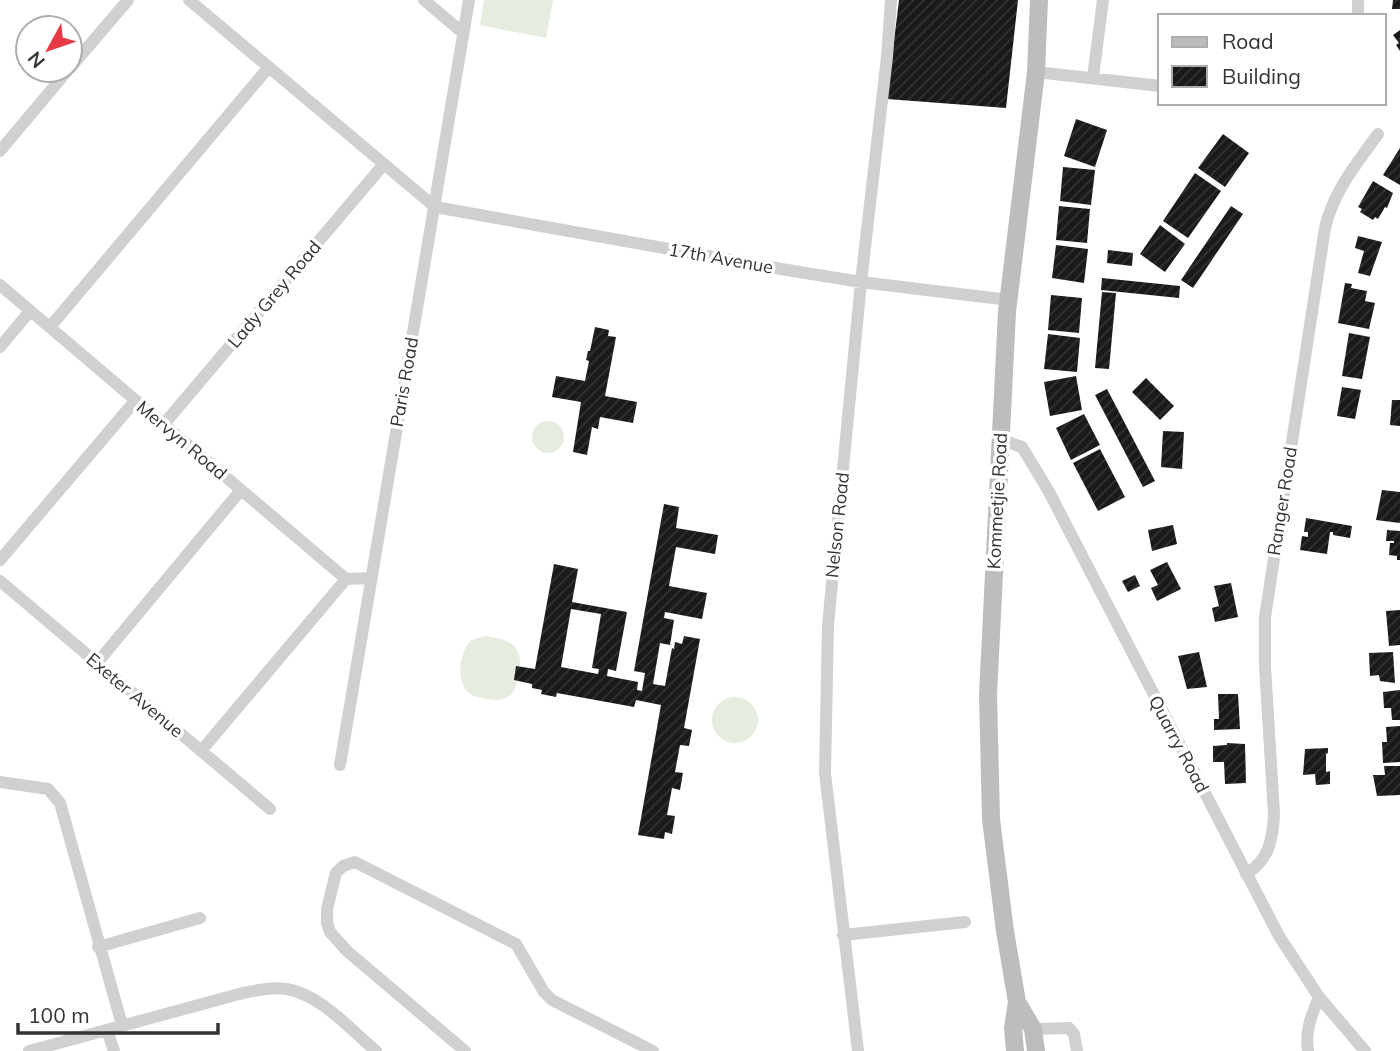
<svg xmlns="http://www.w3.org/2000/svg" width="1400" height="1051" viewBox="0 0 1400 1051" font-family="Mulish,sans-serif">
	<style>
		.grass { fill: #e6ecdf }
		.building { fill: url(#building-hatch); fill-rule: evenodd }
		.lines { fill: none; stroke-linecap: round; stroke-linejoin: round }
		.minor { stroke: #d0d0d0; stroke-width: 12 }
		.secondary { stroke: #bdbdbd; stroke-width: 18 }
		.labels { text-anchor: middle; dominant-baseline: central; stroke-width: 7; stroke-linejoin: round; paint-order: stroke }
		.street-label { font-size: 18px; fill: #333; stroke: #fff }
	</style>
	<defs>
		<pattern id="building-hatch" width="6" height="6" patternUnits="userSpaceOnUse" patternTransform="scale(1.75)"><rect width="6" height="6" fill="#1a1a1a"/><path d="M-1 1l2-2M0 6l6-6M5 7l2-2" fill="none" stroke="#333"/></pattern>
	</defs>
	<rect width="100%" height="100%" fill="#fff"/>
	<path class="grass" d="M484,0H553L546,38L480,25Z
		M532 437a16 16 0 1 1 32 0a16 16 0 1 1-32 0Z
		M486,636C510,640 524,645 519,673C517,679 517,687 512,693C505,701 497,701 487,699C482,698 476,697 472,695C455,685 458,653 471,641C475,638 481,637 486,636Z
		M712 720a23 23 0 1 1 46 0a23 23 0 1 1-46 0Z"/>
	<path class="building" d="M899,0H1018L1006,108L887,99Z
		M1393,0H1400V9H1392Z
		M1400,30V51L1396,45L1399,43L1393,35Z
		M1076,119L1107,130L1095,167L1064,156Z
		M1223,134L1249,153L1225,187L1198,168Z
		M1400,148V185L1383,175Z
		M1063,167L1095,170L1091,205L1060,201Z
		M1195,173L1221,191L1188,238L1163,221Z
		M1373,181L1393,193L1387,208L1385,207L1378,219L1375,217L1373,220L1360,212L1362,209L1358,207Z
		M1059,206L1090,209L1087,243L1056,240Z
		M1231,206L1243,214L1193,288L1181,280Z
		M1160,225L1185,244L1165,272L1140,254Z
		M1358,236L1382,242L1370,276L1358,273L1364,251L1355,248Z
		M1056,245L1088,249L1084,283L1052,278Z
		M1108,250L1133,253L1132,266L1107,263Z
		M1102,278L1180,286L1179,298L1101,290Z
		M1345,283L1352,284L1351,288L1367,291L1365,301L1375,303L1369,329L1338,323Z
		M1102,292L1116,293L1109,369L1095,368Z
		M1051,295L1082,298L1079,333L1048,330Z
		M595,327L609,330L608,336L616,337L605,396L637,402L633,423L600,417L598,429L592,427L587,455L573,452L581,402L552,397L556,376L585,381L589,361L586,360L588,351H590Z
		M1349,333L1370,337L1362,379L1342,376Z
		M1048,334L1080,338L1077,372L1044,369Z
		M1076,376L1082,410L1050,416L1044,382Z
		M1146,378L1174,406L1160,420L1132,392Z
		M1342,387L1361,390L1355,419L1337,416Z
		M1107,389L1155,481L1143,487L1095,395Z
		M1392,400H1400V426L1390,425Z
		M1084,414L1100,445L1071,460L1056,428Z
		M1163,431L1184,432L1182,469L1161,467Z
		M1100,449L1125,497L1098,511L1073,463Z
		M1382,490L1400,492V523L1376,520Z
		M664,504L679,507L676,528L718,535L715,554L676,547L669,586L707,593L702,619L665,612L664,618L674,620L670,645L660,643L653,684L665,686L672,648L674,649L675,642L682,644L684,636L700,639L684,728L692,730L689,746L680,745L675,772L683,773L680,790L672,788L667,815L675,816L672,834L665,832L664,839L638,835L661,705L636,700L634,707L557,693L556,697L541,694L542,690L532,688V684L514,680L516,666L535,669L554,564L578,569L572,602L627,612L616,671L608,669L607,676L638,682L637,690L642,691L645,673L634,671ZM571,609L601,614L592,668L599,669L598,674L561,667Z
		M1306,518L1352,526L1350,538L1333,535V532H1330L1327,554L1300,550L1302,536L1308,537V532H1304Z
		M1173,525L1177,544L1152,551L1148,530Z
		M1387,530L1400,531V560H1397V556L1389,555L1390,543H1394V541H1386Z
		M1167,562L1181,589L1157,601L1151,588L1158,585L1150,570Z
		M1135,575L1140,586L1128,592L1122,581Z
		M1231,583L1238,617L1215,622L1212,608L1219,606L1214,586Z
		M1400,610V645L1389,646L1386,611Z
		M1199,652L1207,687L1187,689L1178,656Z
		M1393,652L1395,683L1380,681L1379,675L1370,676L1369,653Z
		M1400,690V720H1392L1391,708H1384L1383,692Z
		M1218,694H1238L1240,729L1214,730V719H1219Z
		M1400,726V762L1383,763L1382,742H1387L1386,727Z
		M1227,743L1245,744L1246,783L1225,784L1224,762H1213V746L1227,745Z
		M1328,748V753L1326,754V772L1330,771V784L1316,785L1315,774L1303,775L1305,749Z
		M1384,766H1400V795L1377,796L1373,775H1385Z"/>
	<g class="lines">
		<path class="minor" d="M189,0L435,207L781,269L861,282L1009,300
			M424,0L463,33
			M1358,16V0
			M70,68L128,0
			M1036,72L1160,86
			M1093,77L1103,0
			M0,151L68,70
			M0,285L346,579L370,578
			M50,327L268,68
			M0,347L30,311
			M164,424L384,164
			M1000,439L1022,447L1048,490L1279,936L1319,997L1365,1051
			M0,560L135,401
			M0,581L270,809
			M97,663L241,490
			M201,751L346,579
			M340,765L469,0
			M0,782L48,789L60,803L122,1025
			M1246,874C1269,861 1273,838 1274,814L1265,666V617L1325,228C1333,192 1357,163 1378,134
			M843,935L965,922
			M98,947L200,918
			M1033,1029L1069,1028L1074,1034L1077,1051
			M107,1030L114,1051
			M29,1051L243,993C258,990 272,987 287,989C321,995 351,1030 376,1051
			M465,1051L347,951L330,932L327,923V909L336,873L343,866L355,862L516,944L544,992L552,1000L653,1051
			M858,1051L825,773L828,625L861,282L887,57L891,0
			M1308,1051C1305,1031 1311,1016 1319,997"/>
		<path class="secondary" d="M1015,1051L1013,1028L1017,1002
			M1036,1051L1033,1029L1017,1002L1005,931L991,819L988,695L1007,312L1036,72L1039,0"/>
	</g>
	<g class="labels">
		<g class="street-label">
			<text transform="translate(721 258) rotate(10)">17th Avenue</text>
			<text transform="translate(274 294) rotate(-50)">Lady Grey Road</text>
			<text transform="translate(404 382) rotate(-80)">Paris Road</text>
			<text transform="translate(182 440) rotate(40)">Mervyn Road</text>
			<text transform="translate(997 501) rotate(-87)">Kommetjie Road</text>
			<text transform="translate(1282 501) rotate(-81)">Ranger Road</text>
			<text transform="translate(837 525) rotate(-84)">Nelson Road</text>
			<text transform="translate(135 695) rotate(40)">Exeter Avenue</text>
			<text transform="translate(1179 744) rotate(62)">Quarry Road</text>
		</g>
	</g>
	<rect x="1158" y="14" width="228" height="91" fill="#ffffff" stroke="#adadad" stroke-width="2"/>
	<rect x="1172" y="37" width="35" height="10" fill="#bdbdbd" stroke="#adadad" stroke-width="2"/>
	<text x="1222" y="49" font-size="21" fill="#333333">Road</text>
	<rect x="1172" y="66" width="35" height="21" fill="url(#building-hatch)" stroke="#adadad" stroke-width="2"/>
	<text x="1222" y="84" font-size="21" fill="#333333">Building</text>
	<g transform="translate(49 49) rotate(230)"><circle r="33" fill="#ffffff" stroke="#adadad" stroke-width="2"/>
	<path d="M0-5L12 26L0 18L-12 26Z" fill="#e63946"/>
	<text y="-10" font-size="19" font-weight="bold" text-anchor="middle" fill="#333333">N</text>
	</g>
	<path d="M18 1023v10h200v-10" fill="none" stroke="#333333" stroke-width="3.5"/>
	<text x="28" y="1023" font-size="21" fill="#333333" stroke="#ffffff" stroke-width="5" paint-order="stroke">100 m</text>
</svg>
